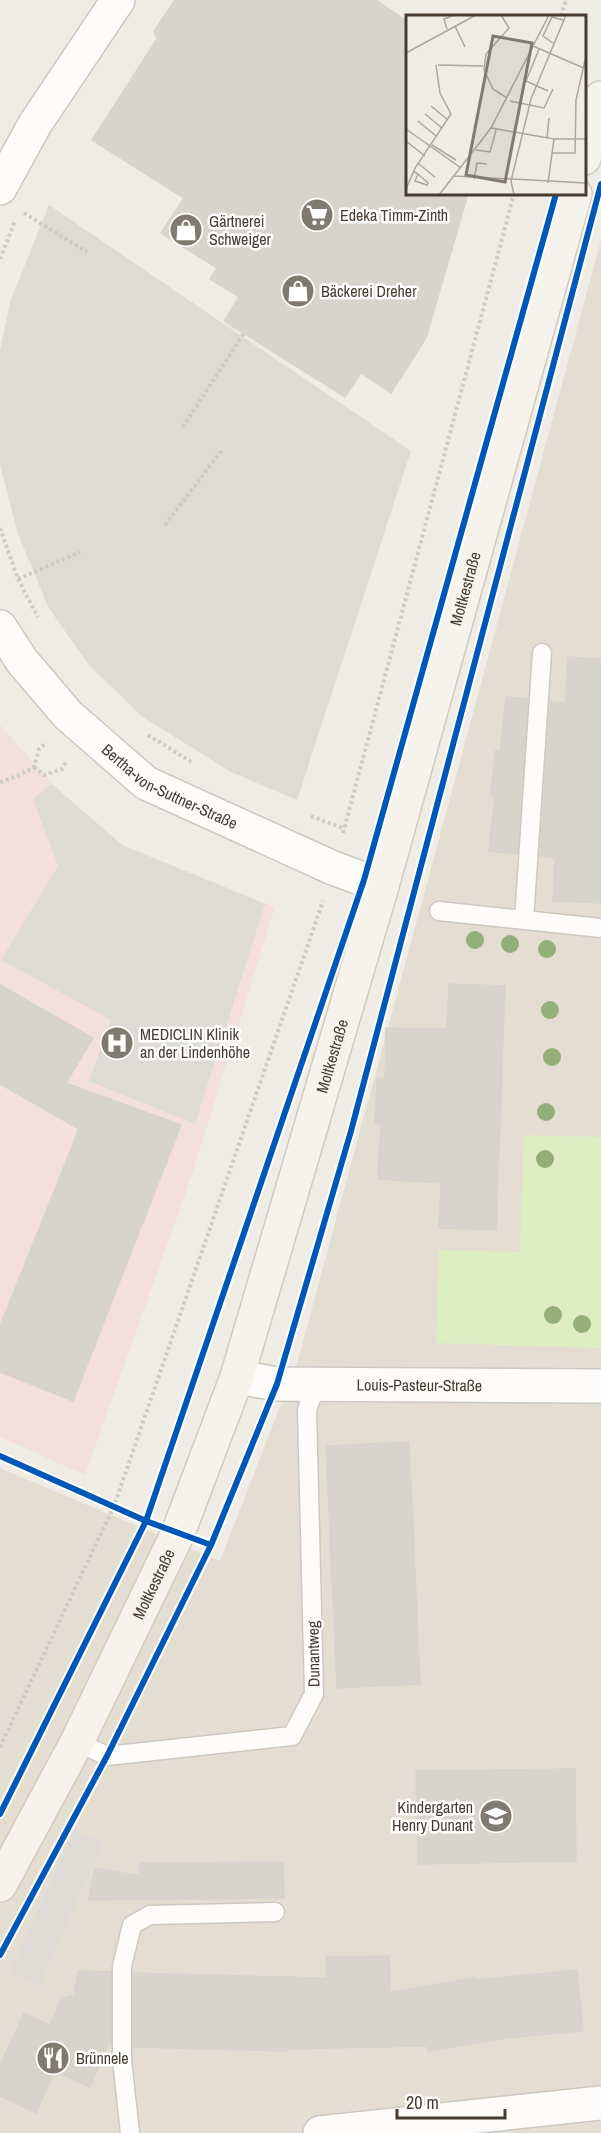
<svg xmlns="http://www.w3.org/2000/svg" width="601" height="2133" viewBox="0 0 601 2133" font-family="'Archivo Narrow',sans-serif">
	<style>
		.residential { fill: #e4ded2 }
		.medical { fill: #f3e0dc }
		.green { fill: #dfedc2 }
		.parking { fill: #dedbd6 }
		.building { fill: #d7d3cd; stroke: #d8d3cc; stroke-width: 1.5 }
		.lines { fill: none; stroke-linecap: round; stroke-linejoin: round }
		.lane-casing { stroke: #ccc8c2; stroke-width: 21 }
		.street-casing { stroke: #ccc8c2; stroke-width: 36 }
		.secondary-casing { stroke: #d1cabd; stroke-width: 36 }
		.path { stroke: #cecac5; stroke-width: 4; stroke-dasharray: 3 3; stroke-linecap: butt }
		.lane { stroke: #fdfcfb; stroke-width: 18 }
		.street { stroke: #fdfcfb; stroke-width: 33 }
		.secondary { stroke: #f6f3ed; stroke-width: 33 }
		.cycleway-casing { stroke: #fff; stroke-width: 10 }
		.cycleway { stroke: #0057b8; stroke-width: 6 }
		.tree { fill: #94af79 }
		.labels { text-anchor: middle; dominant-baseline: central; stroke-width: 5; stroke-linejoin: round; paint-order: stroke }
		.poi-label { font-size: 16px; fill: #463c32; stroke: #fff; text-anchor: start }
		.street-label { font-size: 16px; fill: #463c32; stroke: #fff }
		.inset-road { fill: none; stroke: #aba69e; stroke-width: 1.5 }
		.view { fill: #817a71; fill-opacity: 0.15; stroke: #817a71; stroke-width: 3 }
		.inset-edge { fill: none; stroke: #463c32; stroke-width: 3 }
	</style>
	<rect width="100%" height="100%" fill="#efece6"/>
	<path class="residential" d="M601,240V2133H0V1468L220,1561L298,1360Z"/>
	<path class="medical" d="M0,725L52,784L122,845L275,907L191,1178L85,1475L0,1437Z"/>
	<path class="green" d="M524,1135L601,1137V1348L436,1343L439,1250L520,1252Z"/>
	<path class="parking" d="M49,205L411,451L297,800L231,772L141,716L89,665L48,607L18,534L0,465V351L10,302Z
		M52,784L122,845L265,904L195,1124L89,1081L111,1020L1,960L58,866L33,799Z
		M74,1830L103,1843L40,1985L11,1972Z"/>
	<path class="building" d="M175,0H376L408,22V194H468L426,338L391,393L361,373L345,397L224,321L239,297L210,279L217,268L161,233L184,198L92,140L157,39L154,31Z
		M568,657L601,659V903L553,901L555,858L540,856L550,702L565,703Z
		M506,697L528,699L517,854L489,851L495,796H491L495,751H500Z
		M449,984L505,986L496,1230L439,1228L441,1183L378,1179L381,1124H375L377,1078L385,1079L386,1028L447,1029Z
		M0,985L93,1038L66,1083L181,1125L73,1401L0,1372V1326L79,1129L0,1084Z
		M409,1442L420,1684L337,1688L326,1446Z
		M575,1769L576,1861L418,1864L416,1771Z
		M283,1862L284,1898L89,1900L95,1868L140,1876V1863Z
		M389,1956L390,1992L474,1978V1980L577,1970L583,2031L506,2038L428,2051V2046L287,2049V2051L133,2047V1973L326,1978V1957Z
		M78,1971L111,1972V2046H108L90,2087L55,2071L36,2113L0,2096V2065L24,2013L50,2025L62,1998L74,1995Z"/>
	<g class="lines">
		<g class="lane-casing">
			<path id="lane" d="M439,911L601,928
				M524,920L542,653
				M77,1742L107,1756L292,1736L314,1694L307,1410L316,1384
				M130,2133L122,2060V1966L132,1925L150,1915L275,1912"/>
		</g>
		<g class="street-casing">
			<g id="street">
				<path d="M0,188L35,124L118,0"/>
				<path id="s1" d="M0,627L22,661L68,715L146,783L333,868L382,886"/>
				<path id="s2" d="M237,1377L277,1384L601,1386"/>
				<path d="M320,2133L601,2103"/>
			</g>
		</g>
		<g class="secondary-casing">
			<g id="secondary">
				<path d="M584,158L601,98"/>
				<path id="s3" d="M0,1885L77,1742L178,1533L237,1377L382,886L575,194"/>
			</g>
		</g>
		<path class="path" d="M561,16L566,0
			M24,213L87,252
			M0,259L15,221
			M183,427L244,333
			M165,525L222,450
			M0,528L18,579L38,617
			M18,579L80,552
			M148,735L193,763
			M34,767L44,775L62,769L67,761
			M0,782L17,776L34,767L39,749L45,744
			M311,816L345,829
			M343,833L514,194
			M0,1456L146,1521
			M0,1747L114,1506L323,901"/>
		<use href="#lane" class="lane"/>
		<use href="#street" class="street"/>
		<use href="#secondary" class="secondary"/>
		<g class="cycleway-casing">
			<path id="cycleway" d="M0,1456L146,1521L211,1545
				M0,1814L146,1521L364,880L556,194
				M0,1955L107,1756L211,1545L277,1384L351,1131L601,184"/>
		</g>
		<use href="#cycleway" class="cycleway"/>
	</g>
	<g class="tree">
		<circle cx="475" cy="940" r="9"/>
		<circle cx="510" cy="944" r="9"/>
		<circle cx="547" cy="949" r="9"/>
		<circle cx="550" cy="1010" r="9"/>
		<circle cx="552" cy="1057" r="9"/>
		<circle cx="546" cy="1112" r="9"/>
		<circle cx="545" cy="1159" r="9"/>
		<circle cx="553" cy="1315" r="9"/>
		<circle cx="582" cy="1324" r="9"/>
	</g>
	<defs>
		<g id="supermarket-disc" transform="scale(1.725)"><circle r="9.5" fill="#817a71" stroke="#fff"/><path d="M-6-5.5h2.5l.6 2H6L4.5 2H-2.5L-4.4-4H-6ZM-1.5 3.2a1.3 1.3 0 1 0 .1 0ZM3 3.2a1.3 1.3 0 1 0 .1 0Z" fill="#fff"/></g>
		<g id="shop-disc" transform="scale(1.725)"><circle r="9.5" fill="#817a71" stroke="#fff"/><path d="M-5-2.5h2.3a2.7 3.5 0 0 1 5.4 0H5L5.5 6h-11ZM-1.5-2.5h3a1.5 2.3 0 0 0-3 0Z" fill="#fff"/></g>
		<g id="hospital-disc" transform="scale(1.725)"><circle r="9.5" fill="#817a71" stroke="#fff"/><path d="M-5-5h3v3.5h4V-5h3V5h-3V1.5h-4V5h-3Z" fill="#fff"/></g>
		<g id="school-disc" transform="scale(1.725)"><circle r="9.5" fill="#817a71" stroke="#fff"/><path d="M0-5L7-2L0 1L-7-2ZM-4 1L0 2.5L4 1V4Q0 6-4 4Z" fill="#fff"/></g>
		<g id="restaurant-disc" transform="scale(1.725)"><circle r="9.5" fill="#817a71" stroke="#fff"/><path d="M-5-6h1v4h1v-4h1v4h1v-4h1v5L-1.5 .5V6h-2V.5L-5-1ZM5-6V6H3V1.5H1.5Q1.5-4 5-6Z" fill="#fff"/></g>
	</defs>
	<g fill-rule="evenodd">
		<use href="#supermarket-disc" x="317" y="215"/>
		<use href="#shop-disc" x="186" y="230"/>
		<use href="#shop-disc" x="298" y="291"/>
		<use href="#hospital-disc" x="117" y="1043"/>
		<use href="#school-disc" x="496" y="1816"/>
		<use href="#restaurant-disc" x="53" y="2058"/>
	</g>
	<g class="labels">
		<g class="poi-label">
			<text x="340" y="215">Edeka Timm-Zinth</text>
			<text x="209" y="221">Gärtnerei<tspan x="209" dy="18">Schweiger</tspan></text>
			<text x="321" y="291">Bäckerei Dreher</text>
			<text x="140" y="1034">MEDICLIN Klinik<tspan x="140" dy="18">an der Lindenhöhe</tspan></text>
			<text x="473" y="1807" text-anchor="end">Kindergarten<tspan x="473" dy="18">Henry Dunant</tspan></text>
			<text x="76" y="2058">Brünnele</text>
		</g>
		<g class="street-label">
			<text stroke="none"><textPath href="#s3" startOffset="1382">Moltkestraße</textPath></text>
			<text stroke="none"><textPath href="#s1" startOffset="237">Bertha-von-Suttner-Straße</textPath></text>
			<text stroke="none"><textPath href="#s3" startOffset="896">Moltkestraße</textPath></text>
			<text stroke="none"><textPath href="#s2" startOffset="183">Louis-Pasteur-Straße</textPath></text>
			<text stroke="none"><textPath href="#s3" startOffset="338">Moltkestraße</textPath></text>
			<text transform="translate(313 1654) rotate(-91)">Dunantweg</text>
		</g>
	</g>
	<g transform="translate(406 15)">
		<rect width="180" height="180" fill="#efece6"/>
		<path class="inset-road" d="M95,0L103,13L80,39L78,55L87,74L101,83M49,11L59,32M41,14L38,4L46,1M147,28L137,21L146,2L157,5M127,31L180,54M133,34L120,66L142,76M0,38L70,0M32,50L77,51M104,86L138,93L147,74M25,91L42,105M19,99L36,113M12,106L30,121M85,113L148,124H180M0,114L55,153M141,123L143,103M0,126L19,141M26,130L50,145M70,135L84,137L90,115M146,138H169L170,85L180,41M13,149L29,162M7,156L12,159L22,168L21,170L9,166L12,159M48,161L180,168M68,164L71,148L81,149M142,168L148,124M0,174L9,153L45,99L34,78L30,50M33,180L85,113L143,0M108,180L105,166L125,84L160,0"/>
		<path class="view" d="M87,21L126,28L99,167L60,160Z"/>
		<rect width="180" height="180" class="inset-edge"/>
	</g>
	<path d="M397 2109v9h108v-9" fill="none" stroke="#463c32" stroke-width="3"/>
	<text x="406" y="2109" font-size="18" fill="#463c32" stroke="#ffffff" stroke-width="4.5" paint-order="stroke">20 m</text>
</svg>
